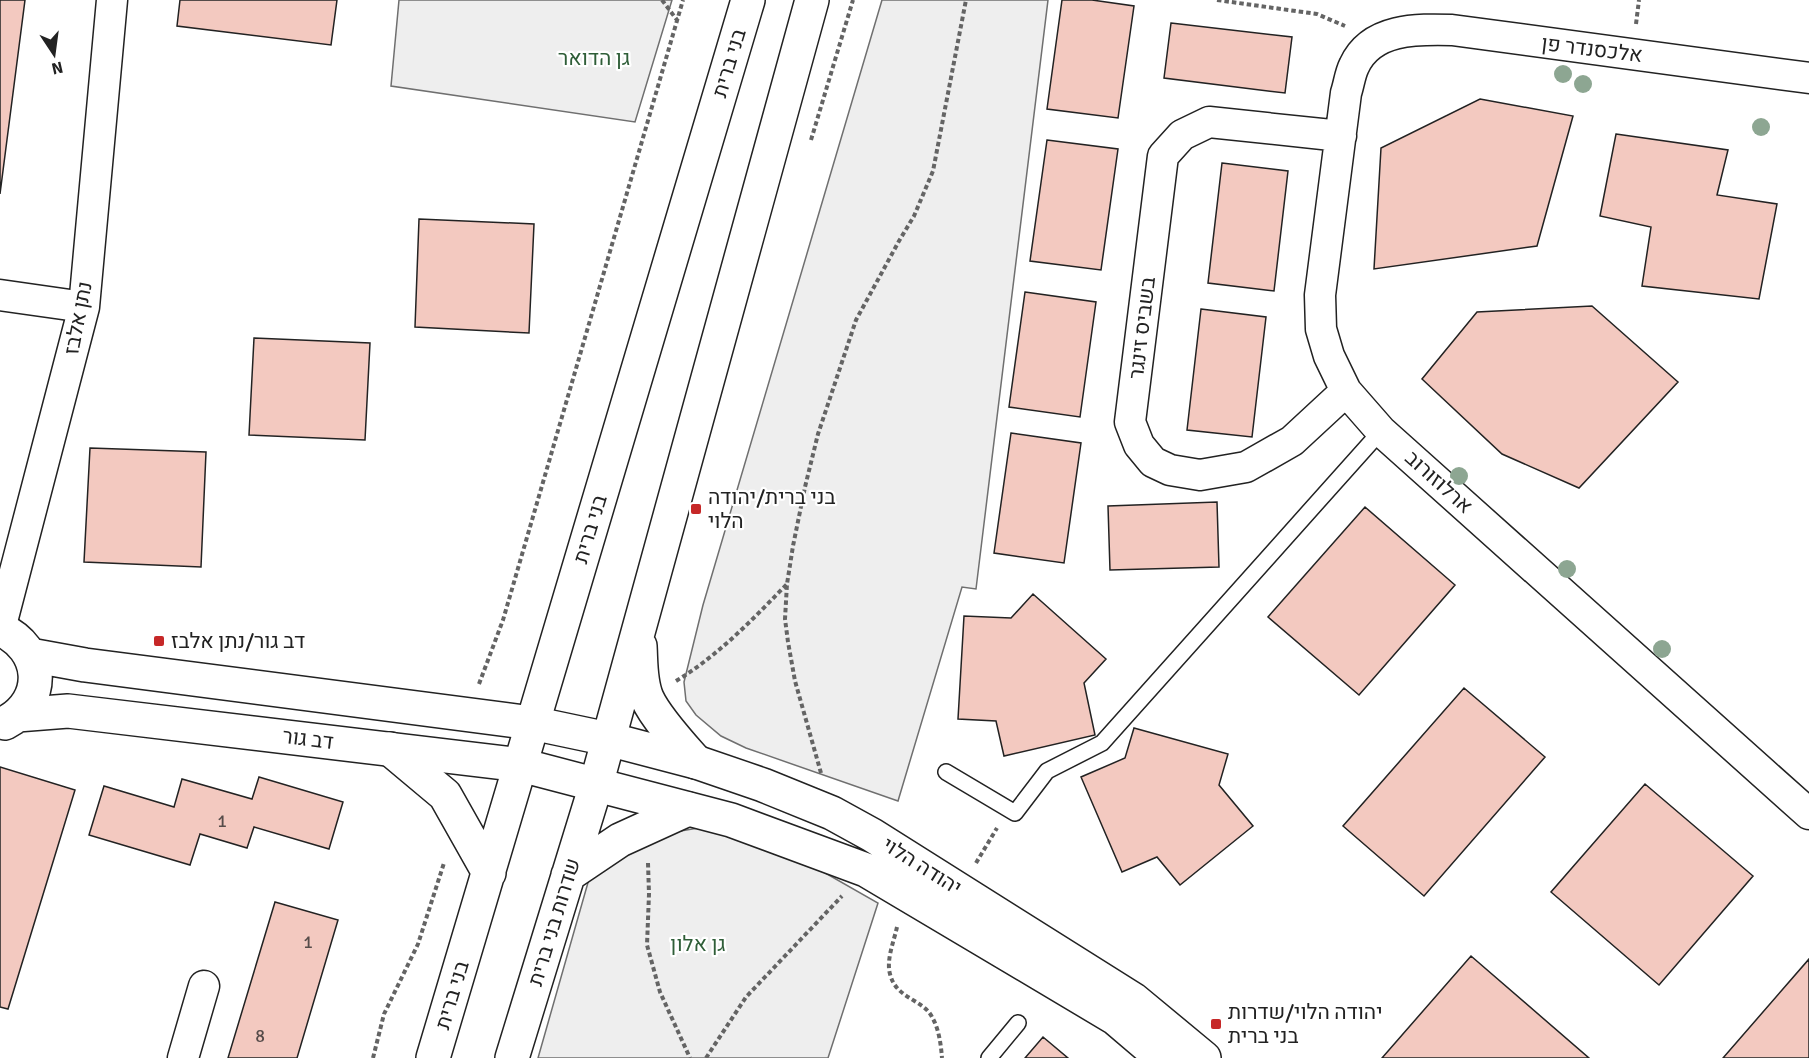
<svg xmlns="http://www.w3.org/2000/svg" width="1809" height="1058" viewBox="0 0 1809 1058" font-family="Signika,Heebo,sans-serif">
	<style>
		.green { fill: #eee; stroke: #6f6f6f; stroke-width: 1.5 }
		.building { fill: #f3c9c0; stroke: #222; stroke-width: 1.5 }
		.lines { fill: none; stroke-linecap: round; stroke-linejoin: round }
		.service-casing { stroke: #222; stroke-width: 18 }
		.minor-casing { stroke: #222; stroke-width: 33 }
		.tertiary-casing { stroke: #222; stroke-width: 36 }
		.secondary-casing { stroke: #222; stroke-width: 36 }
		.path { stroke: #646464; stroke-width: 4; stroke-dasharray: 4.5 3; stroke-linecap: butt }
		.service { stroke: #fff; stroke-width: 15 }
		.minor { stroke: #fff; stroke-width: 30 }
		.tertiary { stroke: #fff; stroke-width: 33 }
		.secondary { stroke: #fff; stroke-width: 33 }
		.tree { fill: #8da692 }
		.poi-dot { fill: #c62828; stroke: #fff; stroke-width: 2 }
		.labels { text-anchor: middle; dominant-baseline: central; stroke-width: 4.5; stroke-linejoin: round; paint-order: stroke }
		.number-label { font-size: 18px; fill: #564c4a }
		.street-label { font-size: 21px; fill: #222; stroke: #fff }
		.park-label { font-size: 21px; fill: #2f5e38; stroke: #fff }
		.poi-label { font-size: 21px; fill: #222; stroke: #fff; text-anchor: start }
	</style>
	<rect width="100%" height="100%" fill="#fff"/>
	<path class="green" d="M399,0H672L635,122L391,86Z
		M882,0H1048L976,589L962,587L898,801L746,748L721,736L696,715L686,701L684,682L703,605Z
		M710,826L813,866L878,903L828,1058H538L591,872L657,835Z"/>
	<path class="building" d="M0,0H25L0,194Z
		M180,0H337L331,45L177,26Z
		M1062,0H1092L1134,6L1118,118L1047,109Z
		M1171,23L1292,37L1285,93L1164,78Z
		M1480,99L1573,116L1537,246L1374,269L1381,148Z
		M1616,134L1728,150L1717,195L1777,204L1759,299L1642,286L1651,227L1600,216Z
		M1047,140L1118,149L1101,270L1030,261Z
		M1222,163L1288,171L1274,291L1208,283Z
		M419,219L534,224L529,333L415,327Z
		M1025,292L1096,302L1080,417L1009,407Z
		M1592,306L1678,382L1579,488L1502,454L1422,379L1477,312Z
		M1201,309L1266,317L1252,437L1187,430Z
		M254,338L370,343L365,440L249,435Z
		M1011,433L1081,443L1064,563L994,553Z
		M90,448L206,452L201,567L84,562Z
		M1217,502L1219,567L1110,570L1108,506Z
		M1365,507L1455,585L1359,695L1268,617Z
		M1033,594L1106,659L1084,683L1095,735L1004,756L996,721L958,719L964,616L1011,618Z
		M1464,688L1545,757L1424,896L1343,826Z
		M1134,728L1228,754L1219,785L1253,826L1180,885L1157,857L1122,872L1081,777L1125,758Z
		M0,767L75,790L8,1009L0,1007Z
		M259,777L343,802L329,849L254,827L247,848L200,834L190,865L89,835L104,786L174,807L182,779L252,799Z
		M1645,784L1753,876L1659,985L1551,892Z
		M275,902L338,920L297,1058H228Z
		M1471,956L1589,1058H1382Z
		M1809,959V1058H1723Z
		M1043,1037L1068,1058H1025Z"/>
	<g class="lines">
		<g class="service-casing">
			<path id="service" d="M946,772L1015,813L1047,771L1102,743L1381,431
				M989,1058L1018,1023"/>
		</g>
		<g class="minor-casing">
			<path id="minor" d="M1809,78L1452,30C1417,29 1371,28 1354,66C1350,74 1349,84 1346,93L1320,295L1321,329L1329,356L1346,391L1381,431L1809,814
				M1341,136L1209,122L1182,135L1163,156L1130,422L1139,445L1153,462L1170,470L1200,475L1246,467L1292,441L1346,391
				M0,295L84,307
				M0,629L84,307L112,0
				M183,1058L204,986"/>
		</g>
		<g class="tertiary-casing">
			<path id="tertiary" d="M0,629C44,649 48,700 5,723
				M30,655L85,665L532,723L608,739L696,762L763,785L832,813L872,835L1134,1000L1204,1058
				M17,715L68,711L521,765L731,820L866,870L1115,1018L1162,1058"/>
		</g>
		<g class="secondary-casing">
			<path id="secondary" d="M640,646C641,663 640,682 647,698C656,718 681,745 696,762
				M390,749L445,795L489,873
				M568,875L620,840L688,809
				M433,1058L748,0
				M512,1058L596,785L812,0"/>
		</g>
		<path class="path" d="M662,0L677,20
			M1217,0L1317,14L1345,26
			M1636,24L1639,0
			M811,140L853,0
			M676,681C719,655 753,619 787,584
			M479,684L503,620L683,0
			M821,773L795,681L788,642L785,619L787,584L793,546L805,487L818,434L856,320L899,241L914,216L933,171L966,0
			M648,863L649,894L647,945L660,992L690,1058
			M976,863L997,828
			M897,927C894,941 886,960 890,974C896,999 923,999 932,1017C939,1029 941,1045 942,1058
			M373,1058L384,1014L418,944L444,863
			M706,1058L746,997L842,896"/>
		<use href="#service" class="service"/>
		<use href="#minor" class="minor"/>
		<use href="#tertiary" class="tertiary"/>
		<use href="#secondary" class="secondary"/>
	</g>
	<g class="tree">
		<circle cx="1563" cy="74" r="9"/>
		<circle cx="1583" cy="84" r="9"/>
		<circle cx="1761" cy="127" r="9"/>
		<circle cx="1459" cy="476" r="9"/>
		<circle cx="1567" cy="569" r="9"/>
		<circle cx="1662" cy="649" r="9"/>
	</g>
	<g class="poi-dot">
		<rect x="690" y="503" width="12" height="12" rx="3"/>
		<rect x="153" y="635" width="12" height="12" rx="3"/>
		<rect x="1210" y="1018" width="12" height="12" rx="3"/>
	</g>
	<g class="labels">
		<g class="number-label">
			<text x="222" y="821">1</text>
			<text x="308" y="942">1</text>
			<text x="260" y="1036">8</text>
		</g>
		<g class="street-label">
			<text transform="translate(1592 49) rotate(7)">אלכסנדר פן</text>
			<text transform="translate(729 63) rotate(-73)">בני ברית</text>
			<text transform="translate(78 318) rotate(-79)">נתן אלבז</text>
			<text transform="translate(1142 328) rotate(-83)">בשביס זינגר</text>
			<text transform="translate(1439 482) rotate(42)">ארלוזורוב</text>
			<text transform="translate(590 529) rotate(-73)">בני ברית</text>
			<text transform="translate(308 739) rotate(7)">דב גור</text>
			<text transform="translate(922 866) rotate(32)">יהודה הלוי</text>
			<text transform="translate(554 922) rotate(-73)">שדרות בני ברית</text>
			<text transform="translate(452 995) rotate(-73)">בני ברית</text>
		</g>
		<g class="park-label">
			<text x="594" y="58">גן הדואר</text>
			<text x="698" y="944">גן אלון</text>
		</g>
		<g class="poi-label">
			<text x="708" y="497">בני ברית/יהודה<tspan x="708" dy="24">הלוי</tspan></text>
			<text x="171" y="641">דב גור/נתן אלבז</text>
			<text x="1228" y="1012">יהודה הלוי/שדרות<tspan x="1228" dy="24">בני ברית</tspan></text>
		</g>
	</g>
	<g transform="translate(54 54) rotate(167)" stroke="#ffffff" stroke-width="4.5" paint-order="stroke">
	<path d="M0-4.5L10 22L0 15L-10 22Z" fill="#222222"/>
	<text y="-9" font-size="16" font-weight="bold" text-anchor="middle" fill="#222222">N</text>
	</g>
</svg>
